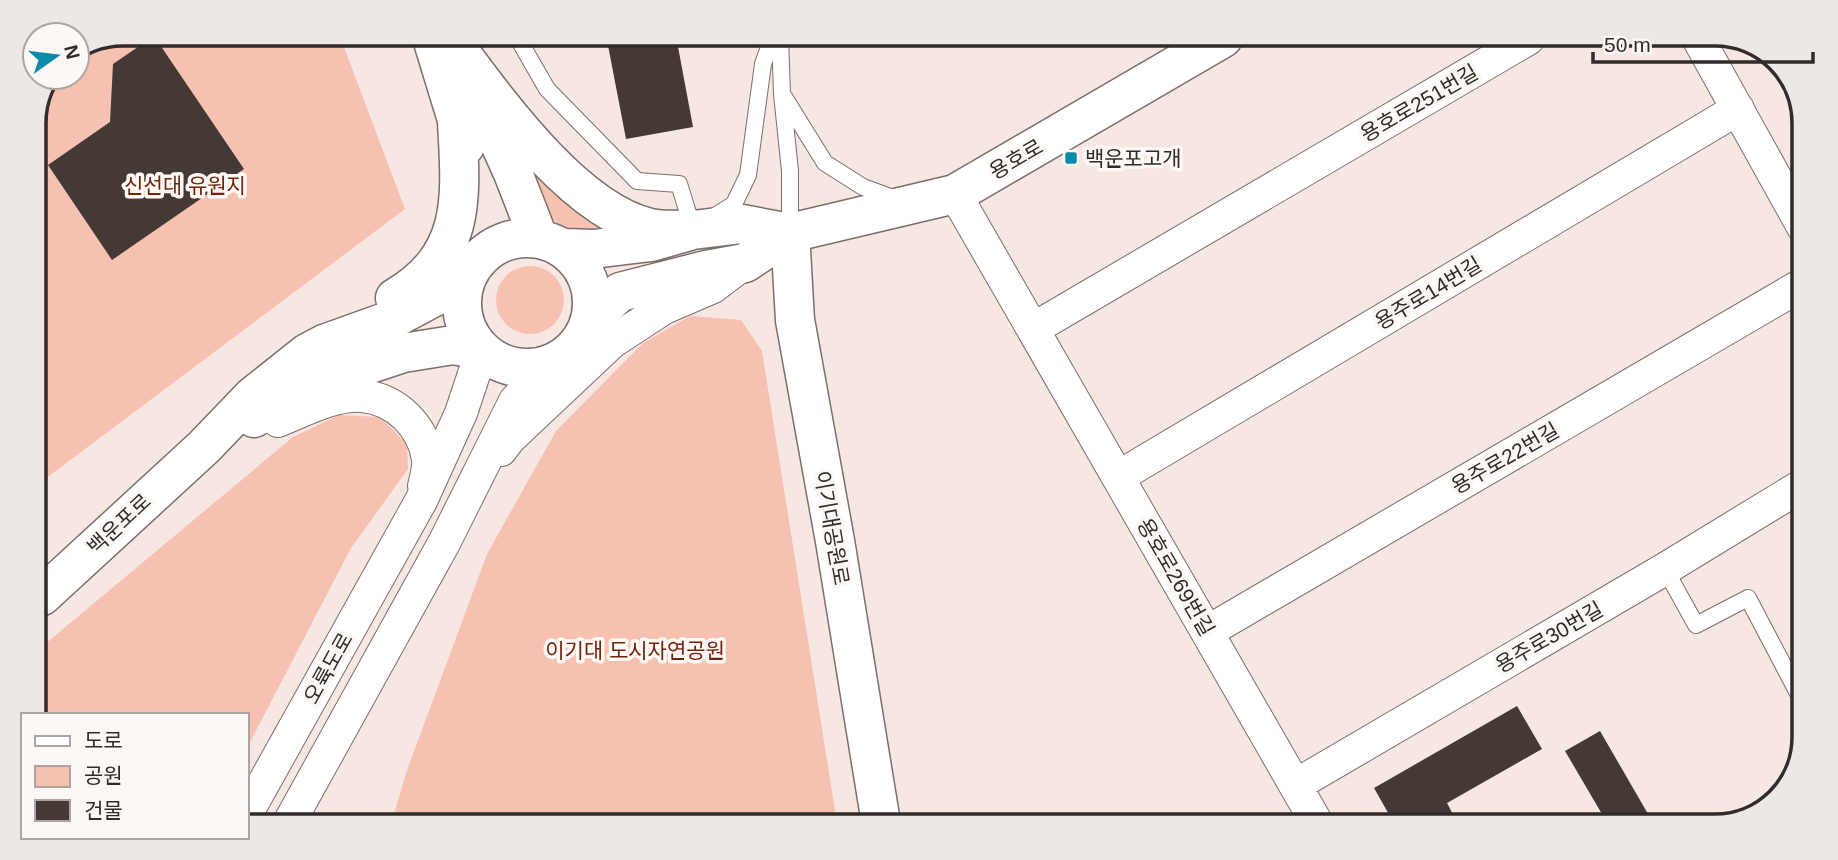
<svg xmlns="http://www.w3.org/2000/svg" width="1838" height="860" viewBox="0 0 1838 860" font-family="Arial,'Noto Sans KR',sans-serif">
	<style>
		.green { fill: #f6c1b0 }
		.building { fill: #453935 }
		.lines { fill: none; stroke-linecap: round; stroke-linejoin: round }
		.lane-casing { stroke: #7c6e69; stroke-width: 18 }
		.street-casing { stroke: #7c6e69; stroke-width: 34 }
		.secondary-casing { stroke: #7c6e69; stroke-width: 41 }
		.lane { stroke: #fff; stroke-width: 16 }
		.street { stroke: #fff; stroke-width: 32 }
		.secondary { stroke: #fff; stroke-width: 38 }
		.poi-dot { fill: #0a8bac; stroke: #fdf7f5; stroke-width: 2.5 }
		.labels { text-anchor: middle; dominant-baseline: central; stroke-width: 7; stroke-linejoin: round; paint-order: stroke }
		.street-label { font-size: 21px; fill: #312b29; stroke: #fdf7f5 }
		.poi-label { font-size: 21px; fill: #312b29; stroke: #fdf7f5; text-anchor: start }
		.park-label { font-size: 21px; fill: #6f260b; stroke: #fdf7f5 }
		.rim { fill: none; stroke: #312b29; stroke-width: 3.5 }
	</style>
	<rect width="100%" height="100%" fill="#f7e7e2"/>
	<path class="green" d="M122,33L339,34L405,209L33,488V117L52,77H77V52Z
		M534,172L605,228C596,228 586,230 577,230C546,227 538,197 534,172Z
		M496 300a34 34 0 1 1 68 0a34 34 0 1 1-68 0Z
		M690,316L741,320L762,351L837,823L392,821L406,773L487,554L556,431L643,343Z
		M339,415L380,417L407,444L408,469L351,548L247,748V715H33V654L293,437Z"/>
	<path class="building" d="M606,35L676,36L693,127L626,139Z
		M154,36L244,169L112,260L48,165L110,122L113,64Z
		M1517,706L1542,749L1447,803L1459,826L1395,825L1374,788Z
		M1600,731L1655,826H1609L1565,751Z"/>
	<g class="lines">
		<g class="lane-casing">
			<path id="lane" d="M516,35L547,89L637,181L679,184L693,229
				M780,36L782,94L790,171V233
				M784,97L825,163L863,187L898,200
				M715,216L734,204L748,175L763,64L773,36
				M1665,569L1696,625L1748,598L1799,695"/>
		</g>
		<g class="street-casing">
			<path id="street" d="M1699,40L1803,227
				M955,194L1318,825
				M1033,329L1528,39
				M278,421C303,411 334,394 362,396C396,399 423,426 428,459C429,468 426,478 424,486
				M501,450L510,438L612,342L664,308L713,287L738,268
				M1118,477L1738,109
				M1207,632L1803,284
				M1296,785L1665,569L1801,486
				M247,813L422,499L461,413L482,350
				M290,821L444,543L515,401L542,371L566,356"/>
		</g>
		<g class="secondary-casing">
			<path id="secondary" d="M431,35L465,146
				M457,48C501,107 576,211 650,228C664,231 679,229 693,230
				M482,104L513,173L538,237
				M790,233L795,320L835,541L881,823
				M462 303a65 65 0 1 1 130 0a65 65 0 1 1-130 0Z
				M565,248L593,249L651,242L693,230L742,224L790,233
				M395,298C468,255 461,196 457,122
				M588,329L604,307L620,292L706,270L745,263L790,233L955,194L1223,38
				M254,418L331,377L403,353L453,345L482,350
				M33,600L42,596L204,447L253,396L307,353L324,344L391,320L451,288L468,273"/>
		</g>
		<use href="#lane" class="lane"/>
		<use href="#street" class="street"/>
		<use href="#secondary" class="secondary"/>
	</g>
	<rect class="poi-dot" x="1064" y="151" width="14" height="14" rx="3.5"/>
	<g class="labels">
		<g class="street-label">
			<text transform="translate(1419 103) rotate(-30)">용호로251번길</text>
			<text transform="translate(1016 159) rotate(-30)">용호로</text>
			<text transform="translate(1428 293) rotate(-31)">용주로14번길</text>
			<text transform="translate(1505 458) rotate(-30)">용주로22번길</text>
			<text transform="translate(119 524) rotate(-43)">백운포로</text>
			<text transform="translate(832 528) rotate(80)">이기대공원로</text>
			<text transform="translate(1176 577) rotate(60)">용호로269번길</text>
			<text transform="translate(1549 637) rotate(-30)">용주로30번길</text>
			<text transform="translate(328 668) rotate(-61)">오륙도로</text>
		</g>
		<g class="poi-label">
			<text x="1085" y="158">백운포고개</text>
		</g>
		<g class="park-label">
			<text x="185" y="185">신선대 유원지</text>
			<text x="635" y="650">이기대 도시자연공원</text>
		</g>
	</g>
	<path d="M0 0H1838V860H0ZM123 46H1715A77 77 0 0 1 1792 123V737A77 77 0 0 1 1715 814H123A77 77 0 0 1 46 737V123A77 77 0 0 1 123 46Z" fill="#ede7e5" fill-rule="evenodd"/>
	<path class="rim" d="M123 46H1715A77 77 0 0 1 1792 123V737A77 77 0 0 1 1715 814H123A77 77 0 0 1 46 737V123A77 77 0 0 1 123 46Z"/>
	<rect x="21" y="713" width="228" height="126" fill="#fdf7f5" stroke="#aba5a3" stroke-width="2"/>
	<rect x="35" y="736" width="35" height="10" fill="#ffffff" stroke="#aba5a3" stroke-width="2"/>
	<text x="84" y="748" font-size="21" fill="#312b29">도로</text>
	<rect x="35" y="766" width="35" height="21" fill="#f6c1b0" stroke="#aba5a3" stroke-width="2"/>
	<text x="84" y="783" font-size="21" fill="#312b29">공원</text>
	<rect x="35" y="800" width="35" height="21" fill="#453935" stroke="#aba5a3" stroke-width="2"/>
	<text x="84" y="818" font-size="21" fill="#312b29">건물</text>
	<g transform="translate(56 56) rotate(76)"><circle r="33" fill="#fdf7f5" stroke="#aba5a3" stroke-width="2"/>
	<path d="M0-5L12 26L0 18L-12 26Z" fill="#0a8bac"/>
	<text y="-10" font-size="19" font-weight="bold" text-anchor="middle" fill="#312b29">N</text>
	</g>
	<path d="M1593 52v10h220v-10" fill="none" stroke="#312b29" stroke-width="3.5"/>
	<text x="1604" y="52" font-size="21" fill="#312b29" stroke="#fdf7f5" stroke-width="5" paint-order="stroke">50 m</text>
</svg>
